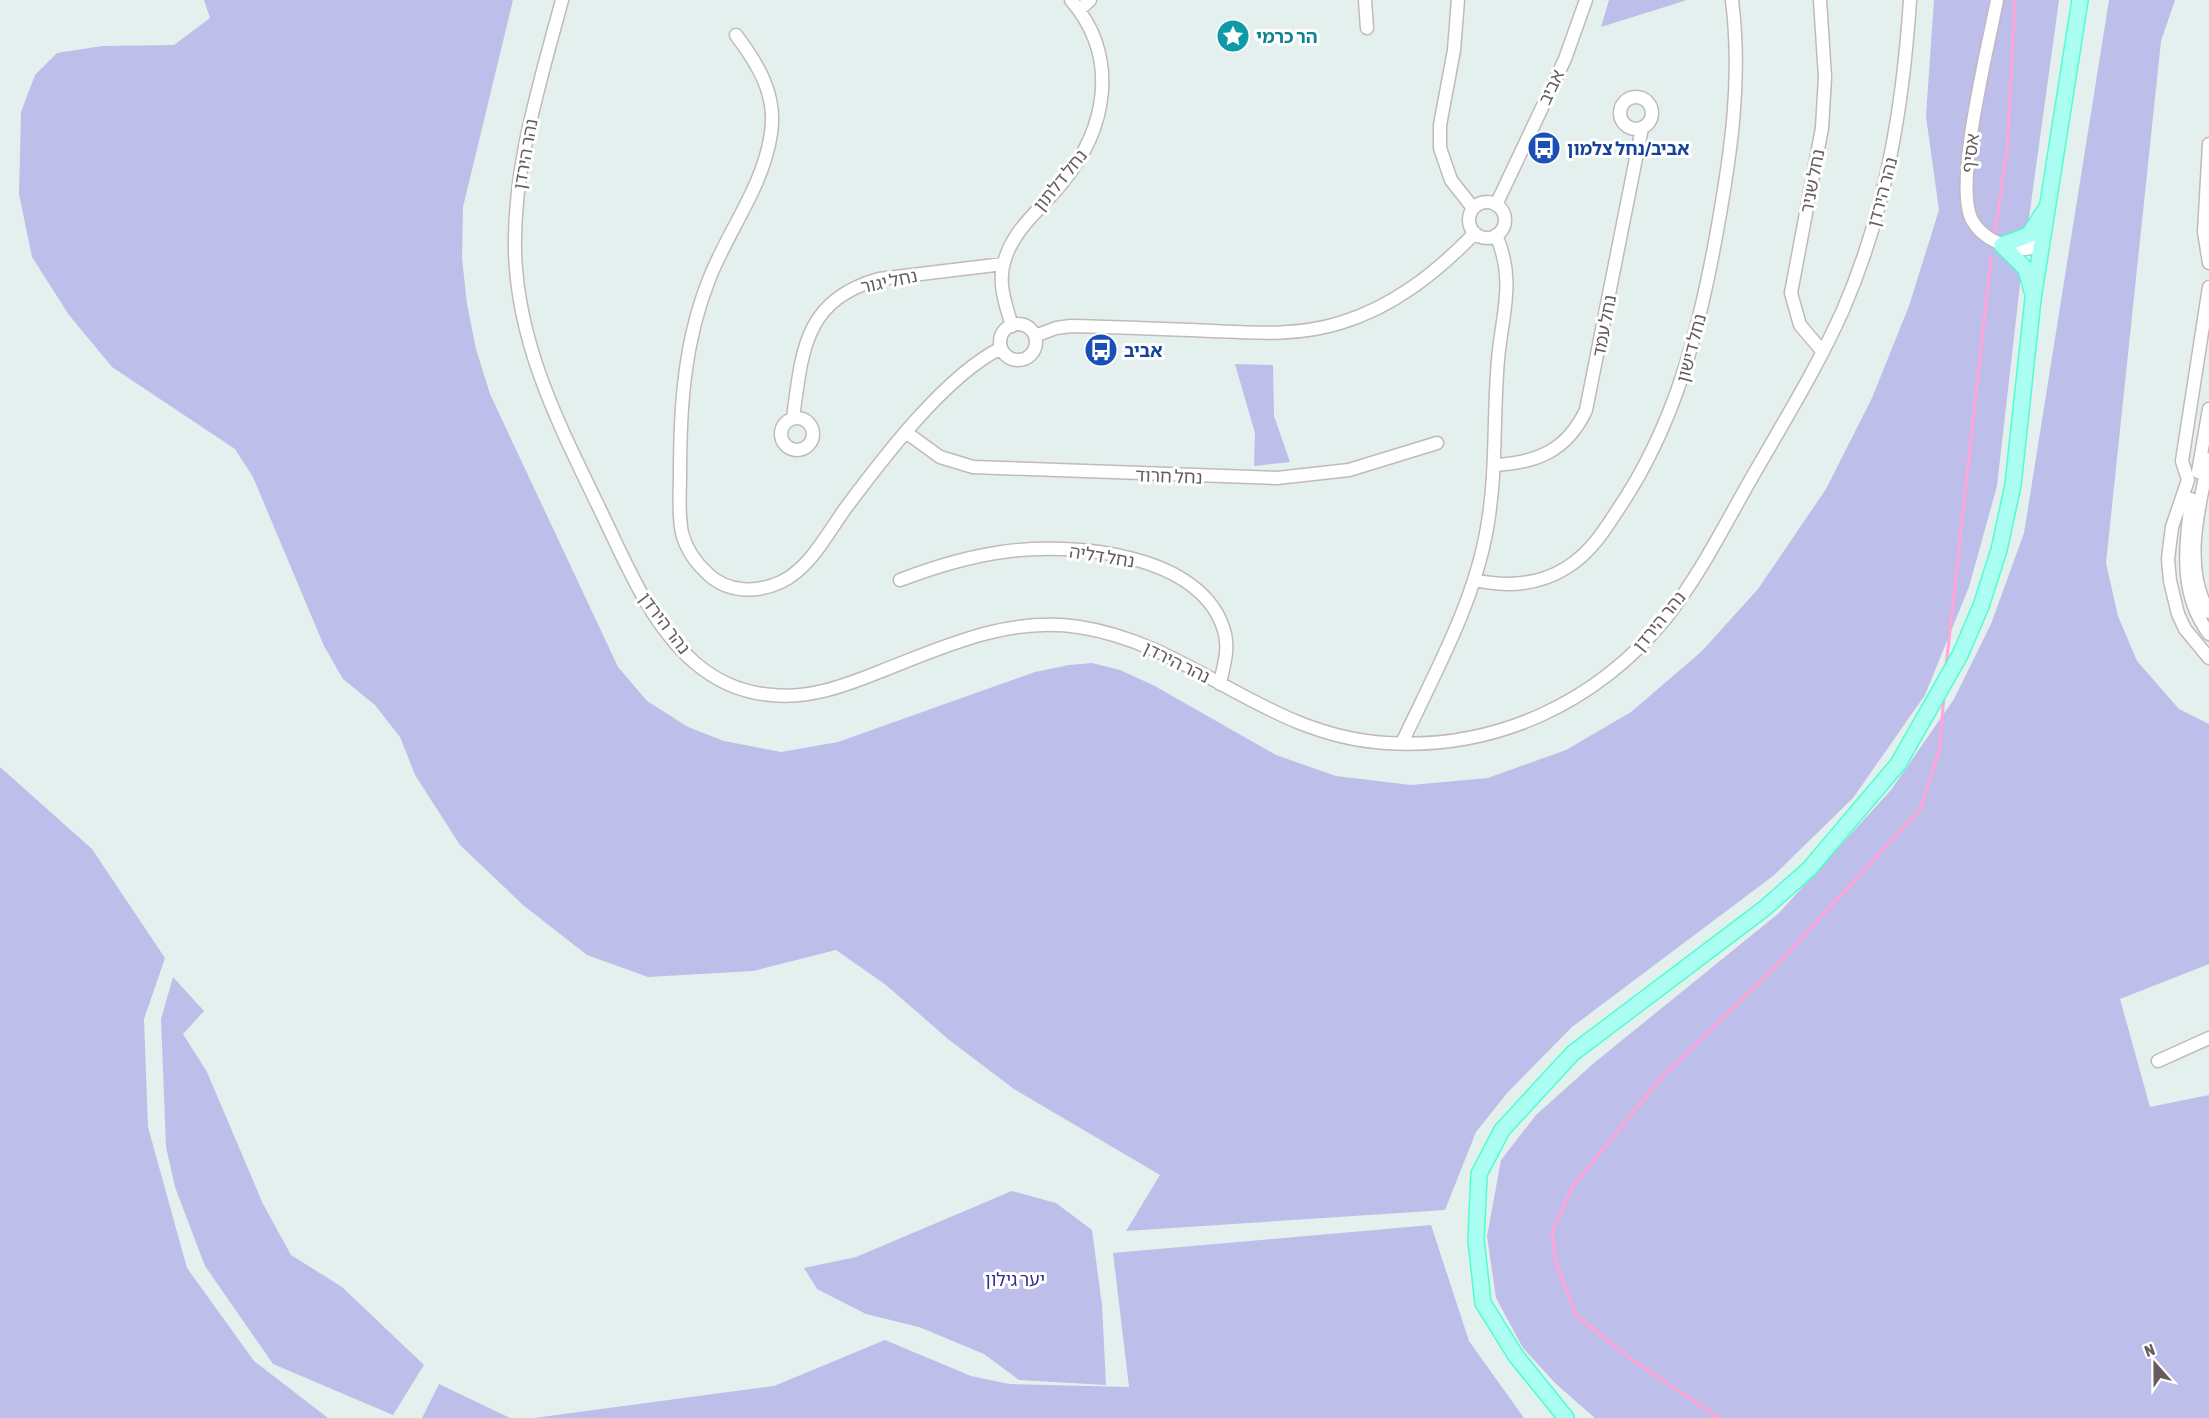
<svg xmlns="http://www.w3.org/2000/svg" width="2209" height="1418" viewBox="0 0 2209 1418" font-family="'Asap Condensed','Noto Sans Hebrew',sans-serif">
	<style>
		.green { fill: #bebeea }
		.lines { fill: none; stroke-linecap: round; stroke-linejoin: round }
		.stream { stroke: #ffa5d7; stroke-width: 3 }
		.minor-casing { stroke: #c1b9bc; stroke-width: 15 }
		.major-casing { stroke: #4effce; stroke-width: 18 }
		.minor { stroke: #fff; stroke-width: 12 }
		.major { stroke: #aafff2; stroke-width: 15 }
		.labels { text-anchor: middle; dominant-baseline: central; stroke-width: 6; stroke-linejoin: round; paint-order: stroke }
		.culture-label { font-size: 18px; font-weight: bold; fill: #0d838f; stroke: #fff; text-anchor: start }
		.street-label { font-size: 18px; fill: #665c60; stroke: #fff }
		.transit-label { font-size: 18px; font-weight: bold; fill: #164399; stroke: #fff; text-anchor: start }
		.park-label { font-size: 18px; fill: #342f92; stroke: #fff }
	</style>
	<rect width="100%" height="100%" fill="#e4f0ed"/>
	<path class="green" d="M204,0H513L463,207L462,258L467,304L476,349L490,394L618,667L647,701L688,727L724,741L781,752L838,742L1035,672L1069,665L1092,663L1120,670L1153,685L1276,755L1336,776L1411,785L1488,778L1566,750L1631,712L1702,651L1758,589L1826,489L1872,398L1909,306L1939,210L1926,116L1934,0H2059L2021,276L1997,486L1969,587L1925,695L1853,798L1773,876L1572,1027L1508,1092L1476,1132L1445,1210L1126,1231L1160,1175L1014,1089L948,1039L886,985L836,950L753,971L648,977L587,955L523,905L460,845L415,775L400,737L375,705L343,679L324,646L253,477L235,449L112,367L69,315L32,257L19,194L21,112L35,75L57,53L102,46L174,45L210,18Z
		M1609,0H1687L1601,27Z
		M2109,0H2175L2161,41L2106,563L2118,616L2137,661L2179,709L2209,724V964L2120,999L2150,1107L2209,1095V1418H1595L1556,1384L1523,1348L1496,1298L1487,1236L1501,1160L1536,1115L1594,1063L1779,913L1891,790L1954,699L1991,624L2024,533Z
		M1235,364L1273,365L1274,416L1290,462L1254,466L1255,433Z
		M0,767L92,849L165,958L144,1019L148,1127L187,1268L254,1361L328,1418H0Z
		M173,977L204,1011L183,1034L207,1072L263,1204L291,1255L342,1287L424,1365L393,1415L273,1364L205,1266L175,1187L166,1147L161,1019Z
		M1012,1191L1056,1203L1092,1230L1102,1305L1106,1385L1019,1380L984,1354L919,1327L866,1314L817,1289L804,1268L856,1257Z
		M1431,1225L1469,1341L1524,1418H534L774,1386L885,1340L971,1376L1009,1384L1129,1387L1113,1253Z
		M439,1384L510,1418H422Z"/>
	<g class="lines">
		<path class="stream" d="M1995,231L2007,151L2015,0
			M1946,667L1991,258
			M1719,1418L1631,1359L1576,1315L1556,1263L1552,1232L1572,1187L1661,1078L1776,966L1921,808L1939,751L1944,696"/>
		<g class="minor-casing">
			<path id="minor" d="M562,0C540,83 513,166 515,252C518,350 563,432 604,518C628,568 651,624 694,662C716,681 743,693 772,695C809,699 844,686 879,672C943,647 1008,616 1079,627C1192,644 1266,736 1386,743C1496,750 1596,703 1666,618C1701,574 1727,520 1755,472C1786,418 1818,366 1843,310C1886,211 1903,107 1910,0
				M1365,0L1367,28
				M1458,0L1454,50L1440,125V148L1451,180L1473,208
				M1820,0L1825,77L1822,128L1791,293L1800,325L1823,352
				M1997,0C1989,44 1953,185 1972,220C1980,234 1993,242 2008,246C2025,251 2031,251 2044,238
				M1079,10L1090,0
				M736,35C758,64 777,95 771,133C764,185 729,229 710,277C684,341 680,407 680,474C680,493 678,514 682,533C686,549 696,563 708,574C728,593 757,593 781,582C810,568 827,534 845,509C883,458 945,376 1001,348
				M1620 113a16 16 0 1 1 32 0a16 16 0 1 1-32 0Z
				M2209,144L2204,232L2209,263
				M1469 220a18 18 0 1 1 36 0a18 18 0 1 1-36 0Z
				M1496,205L1565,59L1586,0
				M2209,287L2182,461L2188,480L2172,527L2168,559L2170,581L2178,614L2185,629L2209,658
				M1000 342a18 18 0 1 1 36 0a18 18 0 1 1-36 0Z
				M1012,326C1005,303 997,281 1005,259C1015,227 1042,208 1062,183C1107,129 1120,57 1071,0
				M1035,336L1056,328L1071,326C1119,327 1166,329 1213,331C1256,333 1298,336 1340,323C1393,307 1436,273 1475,233
				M781 434a16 16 0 1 1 32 0a16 16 0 1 1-32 0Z
				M793,418C802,351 804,300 879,279L1003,264
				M907,433L940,457L973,467L1277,478L1349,470L1437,443
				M2209,459C2199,506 2182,568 2209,612
				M1494,465C1536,463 1567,451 1586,410L1642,128
				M2198,472L2209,409
				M2191,499C2186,547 2178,592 2209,634
				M900,580C934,567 967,557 1002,552C1070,542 1205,552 1225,634C1229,653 1223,666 1220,684
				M1474,580C1506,587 1537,586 1566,568C1589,554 1603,533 1617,511C1675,426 1699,331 1717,231C1731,153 1742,79 1732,0
				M1402,743C1434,674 1474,604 1487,528C1497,473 1493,416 1498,360C1502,313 1516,281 1496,235
				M2158,1061L2209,1038"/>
		</g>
		<g class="major-casing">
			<path id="major" d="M2002,245L2026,269L2032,291
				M2002,245L2029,235L2045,210
				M1566,1418L1516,1356L1483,1303L1476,1240L1479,1174L1502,1130L1573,1053L1765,908L1809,869L1898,764L1960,655L1981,606L1999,550L2013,485L2033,299L2080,0"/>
		</g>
		<use href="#minor" class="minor"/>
		<use href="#major" class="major"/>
	</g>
	<defs>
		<g id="sight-disc" transform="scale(1.725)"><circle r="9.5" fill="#0f9aa8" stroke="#fff"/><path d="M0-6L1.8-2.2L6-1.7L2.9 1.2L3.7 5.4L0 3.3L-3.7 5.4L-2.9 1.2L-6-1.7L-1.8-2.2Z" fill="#fff"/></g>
		<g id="bus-disc" transform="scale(1.725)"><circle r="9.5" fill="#1a4fb4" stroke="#fff"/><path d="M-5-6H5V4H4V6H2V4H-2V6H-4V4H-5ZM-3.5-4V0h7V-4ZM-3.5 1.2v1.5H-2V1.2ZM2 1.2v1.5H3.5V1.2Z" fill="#fff"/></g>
	</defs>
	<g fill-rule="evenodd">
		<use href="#sight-disc" x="1233" y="36"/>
		<use href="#bus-disc" x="1544" y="148"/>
		<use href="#bus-disc" x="1101" y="350"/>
	</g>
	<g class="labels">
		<g class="culture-label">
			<text x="1256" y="36">הר כרמי</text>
		</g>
		<g class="street-label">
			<text transform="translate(1551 87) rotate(-65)">אביב</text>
			<text transform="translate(1970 153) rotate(-82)">אסיף</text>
			<text transform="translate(525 154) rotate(-80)">נהר הירדן</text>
			<text transform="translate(1060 180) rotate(-51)">נחל דלתון</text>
			<text transform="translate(1812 181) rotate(-79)">נחל שניר</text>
			<text transform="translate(1882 192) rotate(-75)">נהר הירדן</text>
			<text transform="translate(889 281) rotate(-12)">נחל יגור</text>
			<text transform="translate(1604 326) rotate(-79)">נחל עמד</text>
			<text transform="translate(1691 348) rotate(-75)">נחל דישון</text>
			<text transform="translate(1169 476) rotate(2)">נחל חרוד</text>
			<text transform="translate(1102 556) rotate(9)">נחל דליה</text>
			<text transform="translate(1659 621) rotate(-51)">נהר הירדן</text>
			<text transform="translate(665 623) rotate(53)">נהר הירדן</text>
			<text transform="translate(1177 662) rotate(26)">נהר הירדן</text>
		</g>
		<g class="transit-label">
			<text x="1567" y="148">אביב/נחל צלמון</text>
			<text x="1124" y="350">אביב</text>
		</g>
		<g class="park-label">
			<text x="1015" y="1279">יער גילון</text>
		</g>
	</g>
	<g transform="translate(2155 1364) rotate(339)" stroke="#ffffff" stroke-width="4.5" paint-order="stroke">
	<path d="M0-4.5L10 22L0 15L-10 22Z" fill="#665c60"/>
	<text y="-9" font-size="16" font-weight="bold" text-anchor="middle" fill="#665c60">N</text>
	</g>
</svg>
